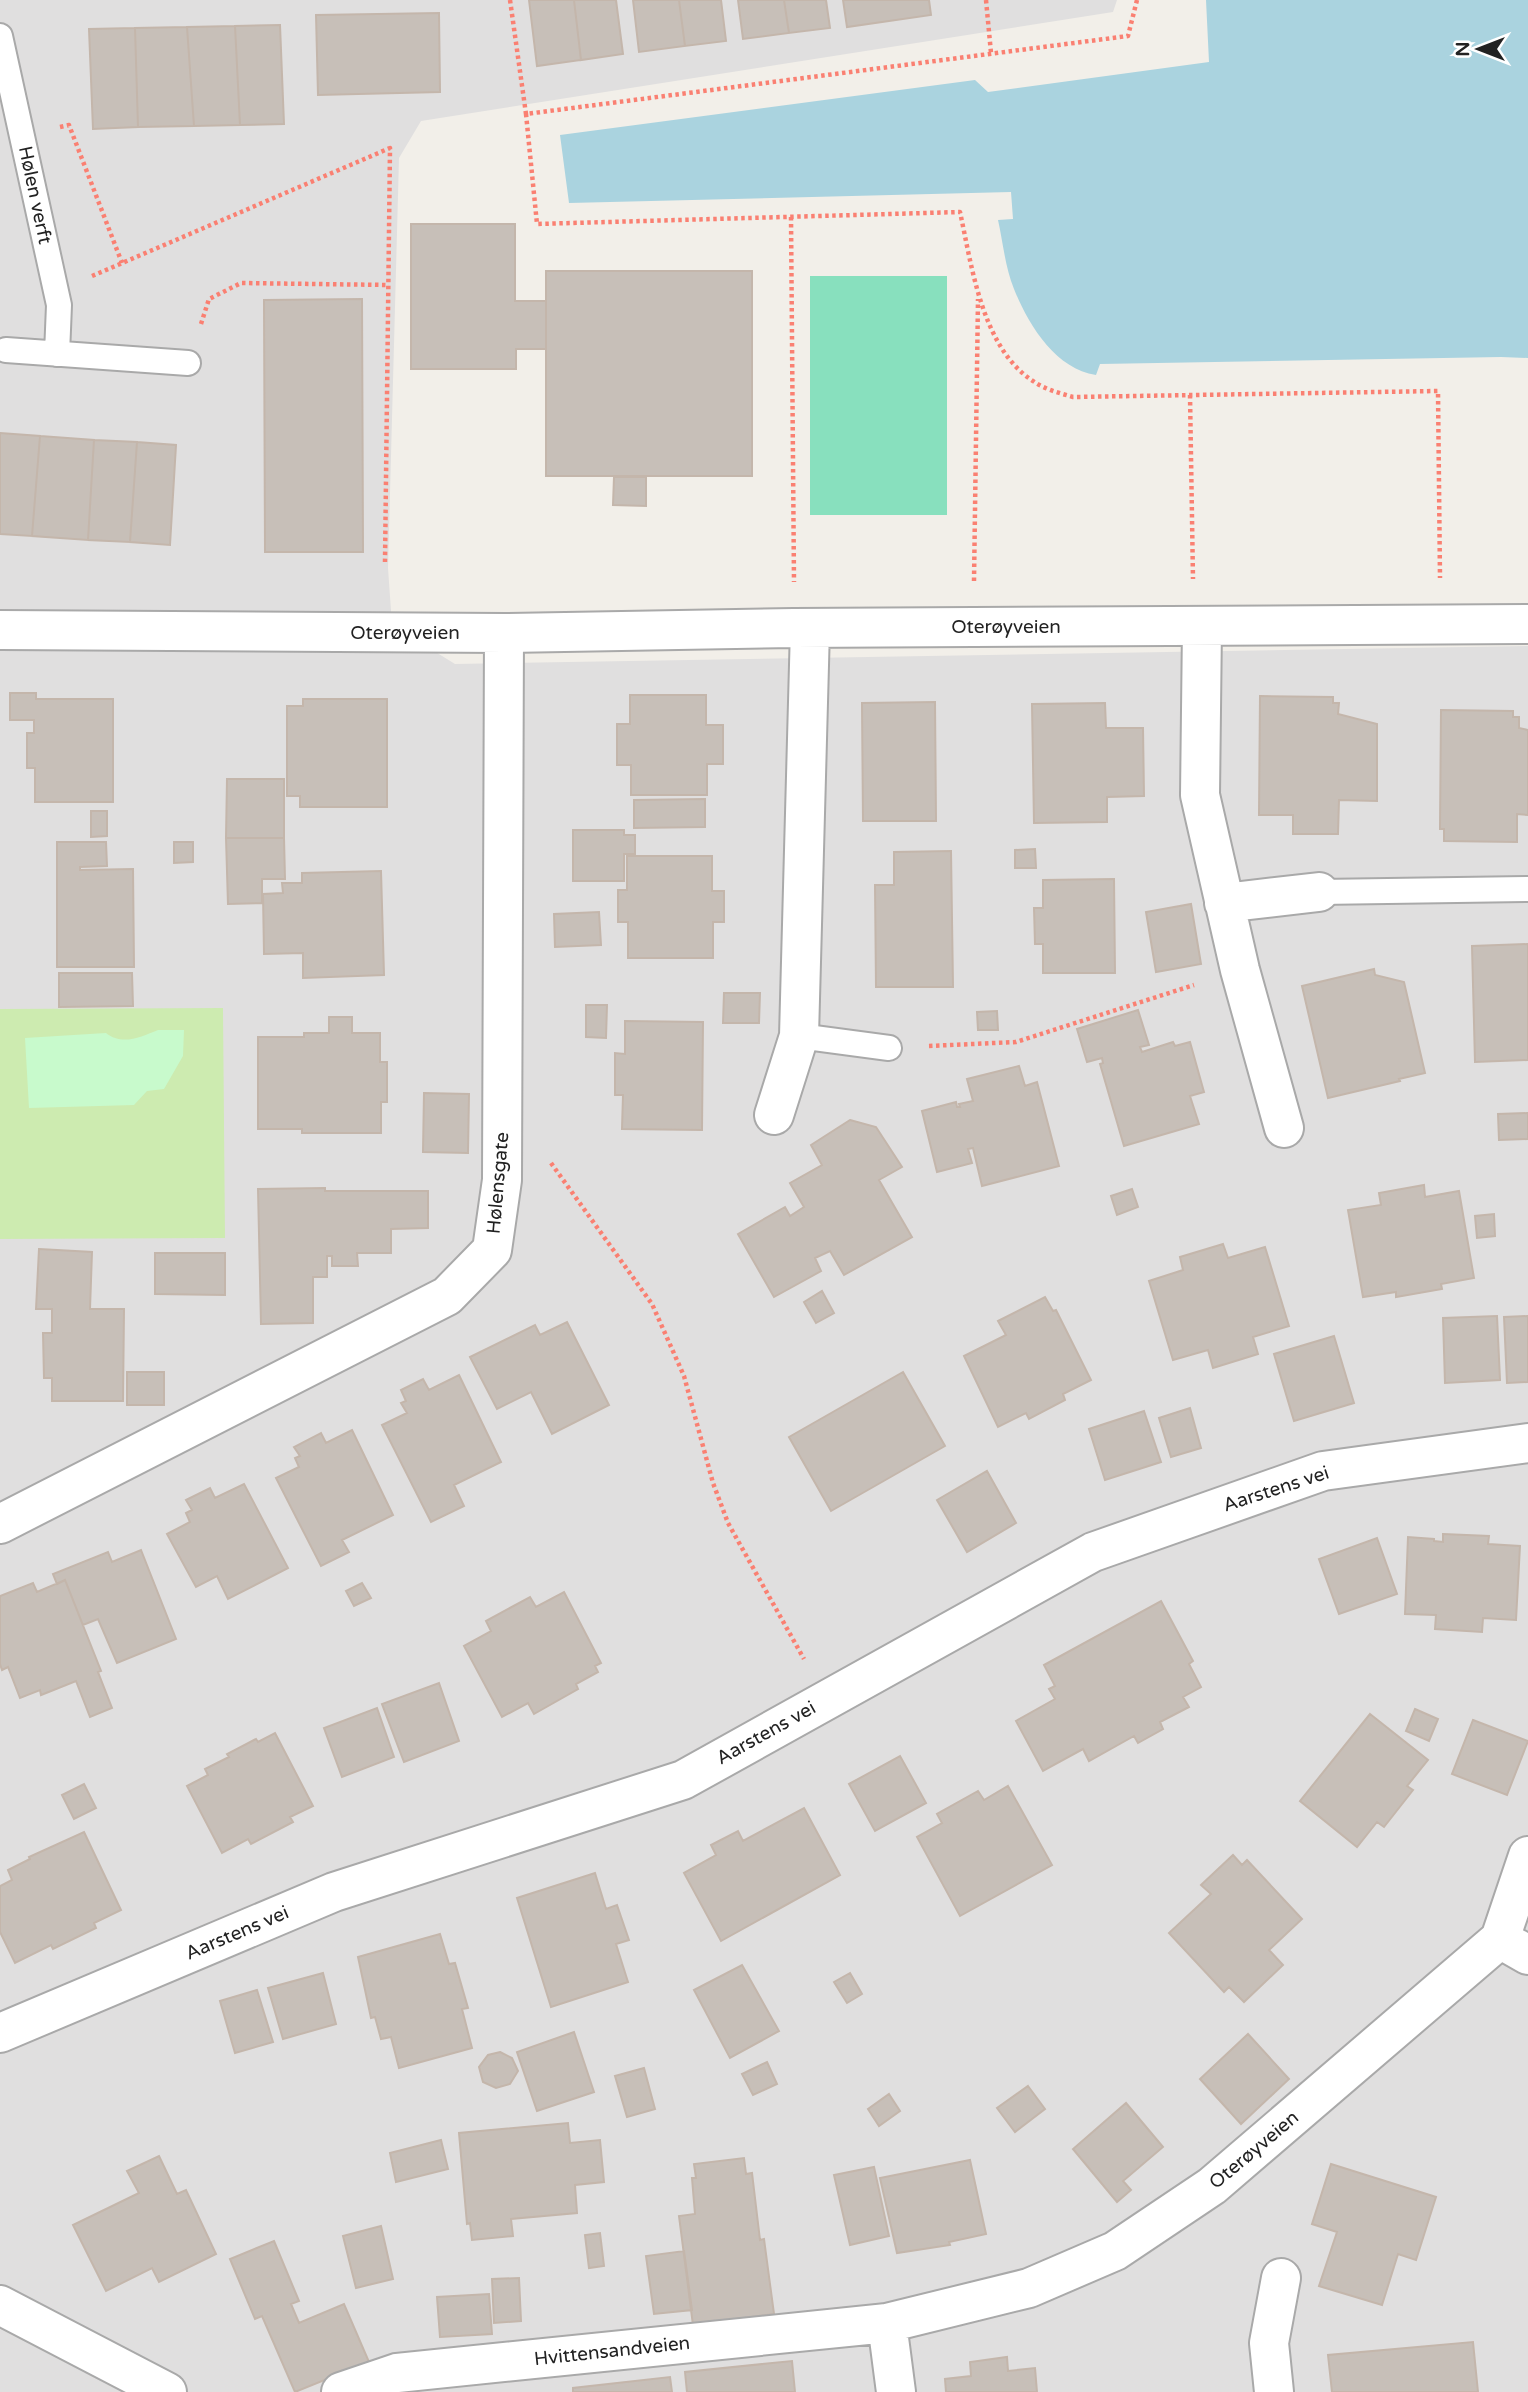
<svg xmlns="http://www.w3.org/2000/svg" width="1528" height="2392" viewBox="0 0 1528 2392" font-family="'Varela Round',sans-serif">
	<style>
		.residential { fill: #e0dfdf }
		.grass { fill: #cdebb0 }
		.park { fill: #c8facc }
		.pitch { fill: #88e0be }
		.water { fill: #aad3df }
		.building { fill: #c7bfb8; stroke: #c4b6ab; stroke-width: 2 }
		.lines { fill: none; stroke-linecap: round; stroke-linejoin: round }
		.service-casing { stroke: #a9a9a9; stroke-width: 28 }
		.minor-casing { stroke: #a9a9a9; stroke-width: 42 }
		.path { stroke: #fa8072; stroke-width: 4.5; stroke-dasharray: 3.5 3.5; stroke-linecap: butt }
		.service { stroke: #fff; stroke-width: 24 }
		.minor { stroke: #fff; stroke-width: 38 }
		.labels { text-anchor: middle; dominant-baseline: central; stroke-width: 5; stroke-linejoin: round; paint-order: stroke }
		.street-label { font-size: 19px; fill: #222; stroke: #fff }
	</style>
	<rect width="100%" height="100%" fill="#f2efe9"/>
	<path class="residential" d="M0,0H1117L1113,12L421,121L399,158L388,568L392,625L455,664L1528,646V2392H0Z"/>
	<path class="grass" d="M223,1008L225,1238L0,1239V1009Z"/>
	<path class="park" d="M158,1030H184L183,1056L164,1089L147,1091L134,1105L29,1108L25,1038L106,1033C122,1046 141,1037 158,1030Z"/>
	<path class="pitch" d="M810,276H947V515H810Z"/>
	<path class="water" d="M1206,0H1528V358L1501,357L1100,364L1096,375C1055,369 1028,324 1014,289C1005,267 1003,242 998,220L1013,219L1011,192L569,203L560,135L975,80L988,92L1209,62Z"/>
	<path class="building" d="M529,0H574L581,60L537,66Z
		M574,0H616L623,54L581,60Z
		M633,0H679L685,46L639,52Z
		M679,0H721L726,41L685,46Z
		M738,0H784L789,33L743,39Z
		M784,0H826L830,28L789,33Z
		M843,0H929L931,15L847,27Z
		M439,13L440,92L318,95L316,15Z
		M280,25L284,124L240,125L235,26Z
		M235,26L240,125L194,126L187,27Z
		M187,27L194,126L138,127L135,28Z
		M135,28L138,127L93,129L89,29Z
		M411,224H515V301H546V349H516V369H411Z
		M546,271H752V476H546Z
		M362,299L363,552H265L264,300Z
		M0,433L40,436L32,536L0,534Z
		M40,436L94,440L88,540L32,536Z
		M94,440L137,442L130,542L88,540Z
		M137,442L176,445L170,545L130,542Z
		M614,477H646V506L613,505Z
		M10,693H36V699H113V802H35V768H27V733H34V720H10Z
		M630,695H706V725H723V764H707V795H631V765H617V724H630Z
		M1260,696L1333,697V703H1339L1338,714L1377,724V801L1339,800L1338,834H1293V815H1259Z
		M303,699H387V807H300V796H287V706H303Z
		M935,702L936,821H863L862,703Z
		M1105,703L1106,728H1143L1144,796L1107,797V822L1034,823L1032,704Z
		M1441,710L1513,711V717H1519V728L1528,730V815L1517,814V842L1444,841V829H1440Z
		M227,779H284V838H226Z
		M705,799V827L634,828V800Z
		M91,811H107V836L91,837Z
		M573,830H624V835H635V854H624V881H573Z
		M226,838H284L285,879H262V903L228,904Z
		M57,842H106L107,866L80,867V870L133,869L134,967H57Z
		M174,842H193V862L174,863Z
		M1035,849L1036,868H1015V850Z
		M951,851L953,987H876L875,885H894V852Z
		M627,856H712V891H724V922H713V958H628V922H618V890H627Z
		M381,871L384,975L303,978V953L264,954L263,894L283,893L282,883H302V873Z
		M1114,879L1115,973H1043V944H1035L1034,908H1043V880Z
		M1191,904L1201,964L1156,972L1146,912Z
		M599,912L601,945L555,947L554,914Z
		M1528,944V1060L1475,1062L1472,946Z
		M1374,969L1375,975L1404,982L1425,1073L1399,1079L1400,1081L1328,1098L1302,986Z
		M59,973H132L133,1006L59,1007Z
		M724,993H760L759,1023H723Z
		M586,1005H607L606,1038L586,1037Z
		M1138,1010L1149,1045L1140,1047L1142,1052L1173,1042L1175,1046L1190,1042L1204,1092L1190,1096L1199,1124L1124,1146L1100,1064L1103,1063L1102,1058L1087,1062L1077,1029Z
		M997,1011L998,1030H978L977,1012Z
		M329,1017H352V1033H380V1062H387V1102H381V1133H302V1129H258V1037H304V1033H329Z
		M625,1021L703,1022L702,1130L622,1129L623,1095H615V1053L625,1054Z
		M1019,1066L1025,1086L1037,1082L1059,1166L982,1186L973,1148L968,1149L972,1163L937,1172L922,1111L956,1102L957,1107H960L959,1104L973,1101L967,1079Z
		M424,1093L469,1094L468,1153L423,1152Z
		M1528,1113V1139L1499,1140L1498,1114Z
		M850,1120L876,1127L902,1167L879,1180L912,1237L844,1275L830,1251L815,1258L821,1271L774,1297L738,1234L785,1207L790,1216L804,1207L790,1183L822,1165L811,1145Z
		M1424,1185L1425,1197L1459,1191L1474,1278L1441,1284L1442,1289L1396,1297V1292L1363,1297L1348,1210L1381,1205L1379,1193Z
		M325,1188V1191H428V1228L391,1229V1253H357L358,1266H332V1256H327V1277H313V1323L261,1324L258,1189Z
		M1132,1189L1138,1207L1117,1215L1111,1196Z
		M1494,1214L1495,1236L1477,1238L1475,1216Z
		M1223,1244L1228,1258L1265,1247L1289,1326L1253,1337L1258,1354L1213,1368L1208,1350L1173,1360L1149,1281L1183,1270L1180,1257Z
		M39,1249L92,1252L90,1309H124L123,1401H52V1378H44L43,1333H52V1309H36Z
		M155,1253H225V1295L155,1294Z
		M822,1291L834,1313L816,1323L804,1302Z
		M1045,1297L1053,1311L1056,1310L1091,1380L1063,1394L1065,1400L1029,1419L1026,1413L998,1427L964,1356L1006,1335L998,1321Z
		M1497,1316L1500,1380L1445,1383L1443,1318Z
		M1528,1316V1382L1507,1383L1504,1317Z
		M567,1322L609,1405L552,1434L531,1392L497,1409L470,1357L535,1325L540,1335Z
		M1334,1336L1354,1403L1294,1421L1274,1354Z
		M127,1372H164V1405H127Z
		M903,1372L945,1446L831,1511L789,1437Z
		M459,1375L501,1462L454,1485L464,1506L431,1522L382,1425L407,1413L401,1403L406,1401L401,1390L423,1379L429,1390Z
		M1190,1408L1201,1448L1171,1457L1159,1418Z
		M1144,1411L1161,1462L1105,1480L1089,1429Z
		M352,1430L393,1515L342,1540L349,1552L321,1566L276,1478L299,1467L295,1458L300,1456L294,1447L321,1433L326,1443Z
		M987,1471L1016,1523L967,1552L937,1500Z
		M244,1484L288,1568L228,1599L217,1576L196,1587L167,1534L190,1522L186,1513L192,1510L186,1500L210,1488L215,1498Z
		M1443,1534L1489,1536L1488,1544L1520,1546L1516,1620L1483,1618L1482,1632L1435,1629L1436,1615L1405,1614L1408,1537L1434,1539V1541L1443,1542Z
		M1377,1538L1397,1594L1339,1614L1319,1559Z
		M141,1550L176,1639L117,1663L98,1619L83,1625L65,1580L57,1584L53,1574L108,1552L112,1562Z
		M65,1580L101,1671L98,1672L112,1708L90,1717L76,1681L41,1695L40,1690L20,1698L8,1667L2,1670L0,1664V1596L33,1583L37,1592Z
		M362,1583L371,1598L354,1606L346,1591Z
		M564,1592L601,1663L595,1666L598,1672L576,1684L578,1689L534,1714L528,1703L502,1717L464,1646L491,1631L486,1621L530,1597L536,1607Z
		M1161,1601L1193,1661L1189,1664L1201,1687L1183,1697L1189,1707L1160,1722L1163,1729L1138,1743L1134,1736L1089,1761L1083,1749L1043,1771L1016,1721L1055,1699L1049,1689L1055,1686L1044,1665Z
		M439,1683L459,1741L404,1762L382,1704Z
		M377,1708L394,1757L342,1777L324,1728Z
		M1415,1709L1438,1719L1429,1741L1406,1731Z
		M1370,1714L1428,1760L1407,1786L1413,1790L1384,1827L1377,1822L1357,1847L1300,1801Z
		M1473,1720L1528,1741L1507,1795L1452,1774Z
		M275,1733L313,1806L290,1817L293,1822L251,1844L248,1839L222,1853L187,1786L208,1775L205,1769L229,1757L227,1754L256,1739L258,1742Z
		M900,1756L926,1803L875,1831L849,1784Z
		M84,1784L96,1808L74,1819L62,1795Z
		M1008,1786L1052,1865L960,1916L917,1837L942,1823L937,1814L978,1791L984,1800Z
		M804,1808L840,1875L721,1941L684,1873L716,1855L711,1845L738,1831L743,1841Z
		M84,1832L121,1910L94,1923L96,1928L53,1949L51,1945L15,1963L0,1932V1886L12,1880L8,1870L30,1859L29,1857Z
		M1233,1855L1242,1865L1247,1860L1302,1919L1269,1950L1283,1965L1244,2002L1229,1987L1224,1992L1169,1933L1211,1894L1201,1885Z
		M595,1873L606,1909L617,1905L629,1940L616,1944L628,1982L551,2007L517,1898Z
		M440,1934L449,1964L455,1963L468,2008L462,2009L472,2048L399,2068L391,2037L381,2039L375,2017L371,2018L358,1957Z
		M742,1965L779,2031L730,2058L694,1990Z
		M323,1973L336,2024L283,2039L268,1988Z
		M850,1973L862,1994L847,2003L834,1982Z
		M257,1990L273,2042L235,2053L220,2001Z
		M574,2032L594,2092L537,2111L517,2052Z
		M1248,2034L1289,2079L1241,2124L1200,2079Z
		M500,2052L512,2058L518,2071L510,2084L496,2088L483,2082L479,2067L488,2055Z
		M767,2062L777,2084L753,2095L742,2074Z
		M644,2068L655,2109L627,2117L615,2076Z
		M1028,2086L1045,2109L1015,2132L997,2108Z
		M889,2094L900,2111L879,2126L868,2109Z
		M1126,2103L1163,2147L1123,2181L1131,2190L1117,2202L1073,2149Z
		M568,2123L570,2143L600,2140L604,2182L575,2185L577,2213L511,2219L513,2236L472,2240L470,2223L467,2224L459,2133Z
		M441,2140L448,2169L396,2182L390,2153Z
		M159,2156L177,2194L186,2190L216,2254L159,2282L152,2268L106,2291L73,2225L139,2193L127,2171Z
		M744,2158L746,2174L752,2173L760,2240L764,2239L774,2314L693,2325L679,2216L695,2214L692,2178H696L694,2164Z
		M970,2160L986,2234L949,2242L950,2245L897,2253L880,2178Z
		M1331,2164L1436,2197L1416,2260L1398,2254L1382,2305L1319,2286L1337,2232L1312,2224Z
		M874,2167L889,2236L850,2245L834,2175Z
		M381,2226L393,2279L356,2288L343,2236Z
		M600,2233L604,2266L589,2268L585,2235Z
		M274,2241L299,2301L291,2304L299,2323L344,2304L369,2362L295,2392L262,2316L255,2319L230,2259Z
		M684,2251L692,2310L654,2314L646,2256Z
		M519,2278L521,2321L494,2323L492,2279Z
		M489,2294L492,2334L440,2337L437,2297Z
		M1473,2342L1478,2392H1332L1328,2355Z
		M1007,2357L1008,2371L1035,2368L1037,2392H946L945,2379L971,2376L970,2362Z
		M792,2361L795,2392H687L685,2372Z
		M670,2377L672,2392H573V2388Z"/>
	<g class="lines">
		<g class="service-casing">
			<path id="service" d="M0,36L59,305L57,354
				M6,350L188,363
				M1319,892L1528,889
				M799,1036L889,1048"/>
		</g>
		<g class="minor-casing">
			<path id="minor" d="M1202,626L1200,795L1240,970L1284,1128
				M0,630L504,633L794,628L1528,624
				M1224,903L1319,892
				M774,1115L799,1036L810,628
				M0,1524L447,1296L492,1250L502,1180L504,633
				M1500,1939L1528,1955
				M0,2033L334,1892L683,1780L1093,1552L1323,1471L1528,1443
				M0,2305L167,2392
				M887,2323L896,2392
				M341,2392L397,2373L887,2323L1029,2288L1115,2251L1212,2186L1500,1939L1528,1856
				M1274,2392L1269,2343L1281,2278"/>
		</g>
		<path class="path" d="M510,0L526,114
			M986,0L991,53
			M1137,0L1128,36L526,114L537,224L960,212C972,267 982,348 1033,381C1044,389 1059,393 1073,397L1438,391L1440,578
			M60,127L69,125L122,263
			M791,217L794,582
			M92,276L390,148L385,562
			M201,324L209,299L241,283L389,285
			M1190,395L1193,579
			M974,581L978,299
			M929,1046L1016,1042L1194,985
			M551,1163L652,1304L684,1376L713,1483L728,1523L804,1659"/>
		<use href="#service" class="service"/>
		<use href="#minor" class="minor"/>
	</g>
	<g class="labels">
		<g class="street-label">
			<text transform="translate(35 195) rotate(78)">Hølen verft</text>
			<text x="1006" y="627">Oterøyveien</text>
			<text x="405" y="633">Oterøyveien</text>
			<text transform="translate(498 1183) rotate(-85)">Hølensgate</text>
			<text transform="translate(1276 1489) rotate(-18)">Aarstens vei</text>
			<text transform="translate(766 1733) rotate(-29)">Aarstens vei</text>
			<text transform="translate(237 1933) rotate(-23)">Aarstens vei</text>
			<text transform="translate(1254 2150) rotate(-40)">Oterøyveien</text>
			<text transform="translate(612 2351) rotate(-6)">Hvittensandveien</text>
		</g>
	</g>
	<g transform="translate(1479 49) rotate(270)" stroke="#ffffff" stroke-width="5" paint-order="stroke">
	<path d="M0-5L12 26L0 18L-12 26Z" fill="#222222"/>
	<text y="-10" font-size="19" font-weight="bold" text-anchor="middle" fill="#222222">N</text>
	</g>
</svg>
